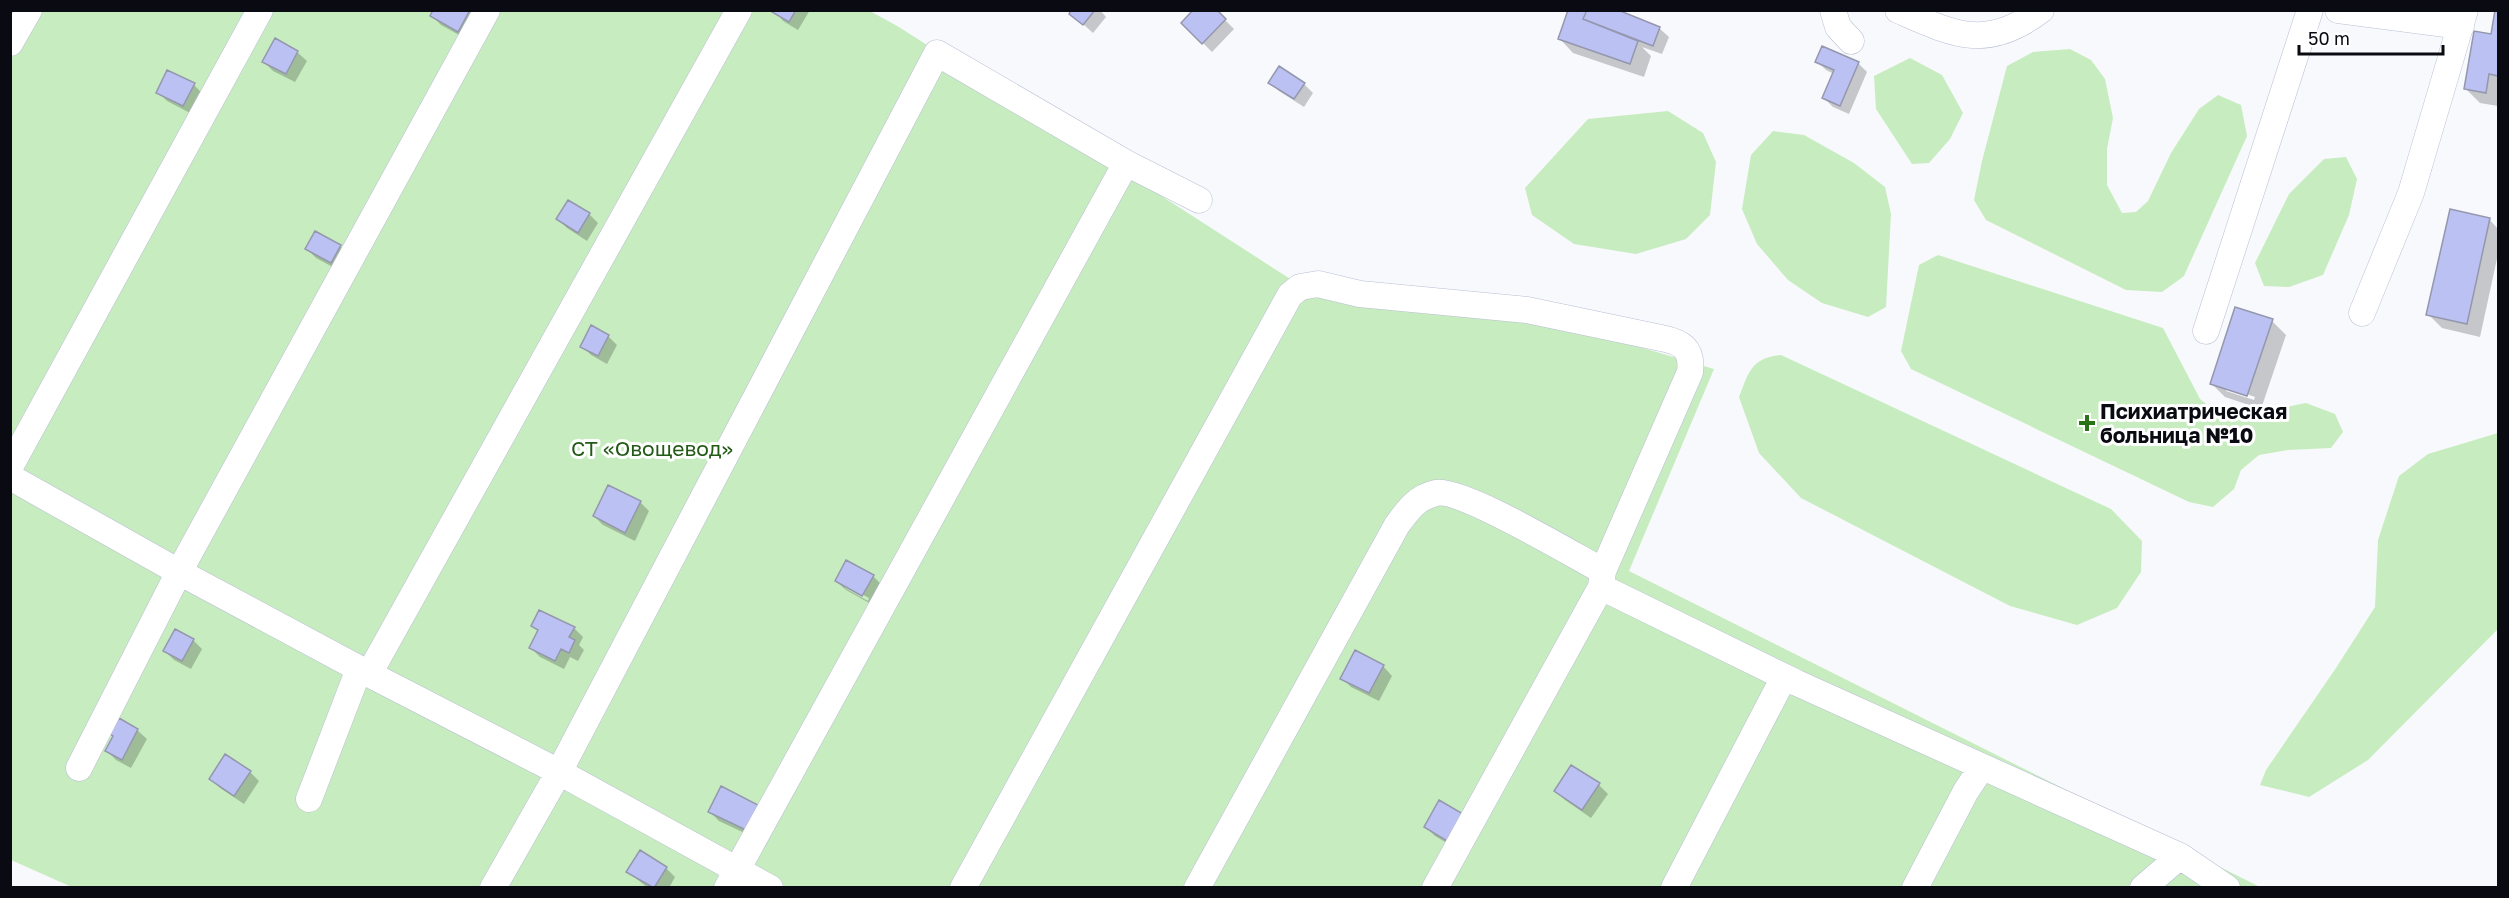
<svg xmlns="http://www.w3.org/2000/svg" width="2509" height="898" viewBox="0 0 2509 898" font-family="'Golos Text',sans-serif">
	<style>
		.green { fill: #c7ecbf }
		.shadow { fill: #0003; fill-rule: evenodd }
		.building { fill: #bbc2f3; stroke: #9497ad; stroke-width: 1.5 }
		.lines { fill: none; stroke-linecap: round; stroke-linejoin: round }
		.minor-casing { stroke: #babed5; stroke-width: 27 }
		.minor { stroke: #fff; stroke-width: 26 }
		.poi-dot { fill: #2a7417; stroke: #fff; stroke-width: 2 }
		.labels { text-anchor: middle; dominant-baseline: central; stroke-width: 6; stroke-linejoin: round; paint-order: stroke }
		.poi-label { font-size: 21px; font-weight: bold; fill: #0a0b12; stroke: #fff; text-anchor: start }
		.park-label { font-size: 21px; fill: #235a16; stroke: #fff }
	</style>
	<rect width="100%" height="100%" fill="#f8f9fd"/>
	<path class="green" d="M868,10L899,27L1309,291L1552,321L1714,369L1629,571L2260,887L74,888L11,860V11Z
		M2070,49L2091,60L2105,79L2113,118L2107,149V185L2122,213L2136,212L2148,201L2171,153L2199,109L2218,95L2241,105L2247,136L2184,276L2162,292L2126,290L1986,220L1974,200L1982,161L2007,66L2033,52Z
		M1910,58L1942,75L1963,113L1950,139L1929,163L1912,164L1876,109L1874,76Z
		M1668,111L1703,133L1716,162L1710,215L1686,239L1636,254L1574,244L1532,215L1525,188L1588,119Z
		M1773,131L1804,135L1854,163L1885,187L1891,214L1886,307L1868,317L1822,303L1788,280L1757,244L1742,209L1751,155Z
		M2346,157L2357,179L2349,215L2323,275L2289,287L2264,286L2255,263L2289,194L2324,159Z
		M1938,255L2163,328L2200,399L2220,416L2255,413L2306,403L2335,414L2343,432L2331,448L2288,450L2259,455L2241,470L2234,489L2213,507L2189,502L1911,369L1901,351L1919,265Z
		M1781,355L2111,509L2142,541L2141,572L2117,608L2077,625L2010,606L1801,498L1759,453L1739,397C1749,372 1751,358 1781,355Z
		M2498,433V629L2368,760L2309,797L2260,785L2266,770L2336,668L2375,607L2378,540L2399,476L2428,454Z"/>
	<path class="shadow" d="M435,10H477L468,40L441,25L432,16Z
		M774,10H810L798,30L783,21Z
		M1073,10H1100L1106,17L1093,33L1071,13Z
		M1215,10L1234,29L1212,52L1183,23Z
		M1570,10L1659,28L1669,37L1662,54L1642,47L1651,56L1644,77L1573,53L1560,39Z
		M2497,10H2498V106L2480,103L2466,89L2492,36Z
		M297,52L307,61L295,82L273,71L264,62Z
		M1817,61L1858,63L1867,72L1849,114L1833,107L1824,98L1834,74L1826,70Z
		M1270,82L1304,84L1313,93L1304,107L1279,91Z
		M194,85L203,94L192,114L167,101L158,92Z
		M589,214L598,223L587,241L567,228L558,219Z
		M2489,219L2498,229V254L2480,337L2442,328L2428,314Z
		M340,246L349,255L340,271L316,258L307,249Z
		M2272,321L2286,335L2261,409L2225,397L2211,383ZM2226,387L2255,397L2254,400L2226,391Z
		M608,336L617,345L607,364L591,355L582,346Z
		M640,502L649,511L635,541L603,525L594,516Z
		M873,576L882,585L871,604L846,590L836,581ZM845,585L869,598L868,601L845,588Z
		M533,626L574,628L583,637L579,645L584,650L578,661L570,657L564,669L540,657L531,648L539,632Z
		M193,640L202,649L191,669L174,660L165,651Z
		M1383,666L1392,676L1379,701L1351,687L1342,678Z
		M137,730L147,739L131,768L116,760L107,751Z
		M250,772L259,781L244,804L220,788L211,779Z
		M1599,785L1608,794L1591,818L1565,800L1556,791Z
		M757,806L766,815L755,838L719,821L710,812Z
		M1462,815L1457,849L1435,836L1426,827Z
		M666,868L675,877L669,888H648L628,872Z"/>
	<path class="building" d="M433,10H470L458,32L430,16Z
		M773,10H796L789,22L772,12Z
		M1071,10H1095L1083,25L1069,14Z
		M1193,10H1217L1226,19L1202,44L1181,23Z
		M1568,10H1587L1583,19L1638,41L1630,64L1558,39Z
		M1587,10H1618L1660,27L1653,46L1583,19Z
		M2495,10H2498V76L2489,74L2486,93L2464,89L2474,31L2491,34Z
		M275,38L298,51L286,74L262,62Z
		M1822,46L1859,62L1840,106L1822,98L1834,70L1815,62Z
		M1279,66L1305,83L1294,99L1268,83Z
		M167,70L195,83L183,106L156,93Z
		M568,200L590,213L578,233L556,219Z
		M2450,209L2490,218L2467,324L2426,315Z
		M315,231L341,245L331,263L305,249Z
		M2235,307L2273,319L2247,396L2210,384Z
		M591,325L609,335L598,356L580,347Z
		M608,485L641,501L625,533L593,516Z
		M846,560L874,575L862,596L835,581Z
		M539,610L575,627L569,637L575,640L569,653L561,649L555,661L529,648L538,630L531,626Z
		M175,629L194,639L182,661L163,651Z
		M1355,650L1384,665L1369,693L1340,679Z
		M119,718L138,729L122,760L105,751L113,736L110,734Z
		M225,754L251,771L234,796L209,779Z
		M1571,765L1600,783L1582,810L1554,791Z
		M721,786L758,805L746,830L708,812Z
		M1439,800L1463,814L1447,841L1424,827Z
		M640,850L667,867L654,888L626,872Z"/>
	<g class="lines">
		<g class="minor-casing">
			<path id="minor" d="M1833,10L1838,27L1851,41
				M1898,10C1953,34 1986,52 2041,10
				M2338,10L2461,26
				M10,43L29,10
				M2362,313L2411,193L2465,10
				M2206,331L2310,10
				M10,467L260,10
				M10,477L179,572L369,674L559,772L770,888
				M1601,587L1797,683L2180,856L2227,888
				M369,674L739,10
				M79,768L179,572L487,10
				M309,799L359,669
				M493,888L559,772L937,53L1126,163L1199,200
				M727,888L1126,163
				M963,888L1290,295L1300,287L1318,284L1360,294L1527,310L1661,338C1681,342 1693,348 1690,372L1603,571L1601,587L1435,888
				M1197,888L1397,525C1408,510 1417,497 1436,493C1462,488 1573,555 1603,571
				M1674,888L1784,677
				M1915,888L1966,791L1982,767
				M2143,888L2180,856"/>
		</g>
		<use href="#minor" class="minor"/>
	</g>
	<path class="poi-dot" d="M2084 414h6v6h6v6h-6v6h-6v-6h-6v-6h6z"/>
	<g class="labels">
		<g class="poi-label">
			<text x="2100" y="411">Психиатрическая<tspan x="2100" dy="24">больница №10</tspan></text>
		</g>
		<g class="park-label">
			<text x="652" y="448">СТ «Овощевод»</text>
		</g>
	</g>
	<rect width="2509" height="898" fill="none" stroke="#0a0b12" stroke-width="24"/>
	<path d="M2299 45v9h144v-9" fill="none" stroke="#0a0b12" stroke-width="3"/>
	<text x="2308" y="45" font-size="18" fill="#0a0b12" stroke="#ffffff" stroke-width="4.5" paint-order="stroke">50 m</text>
</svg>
